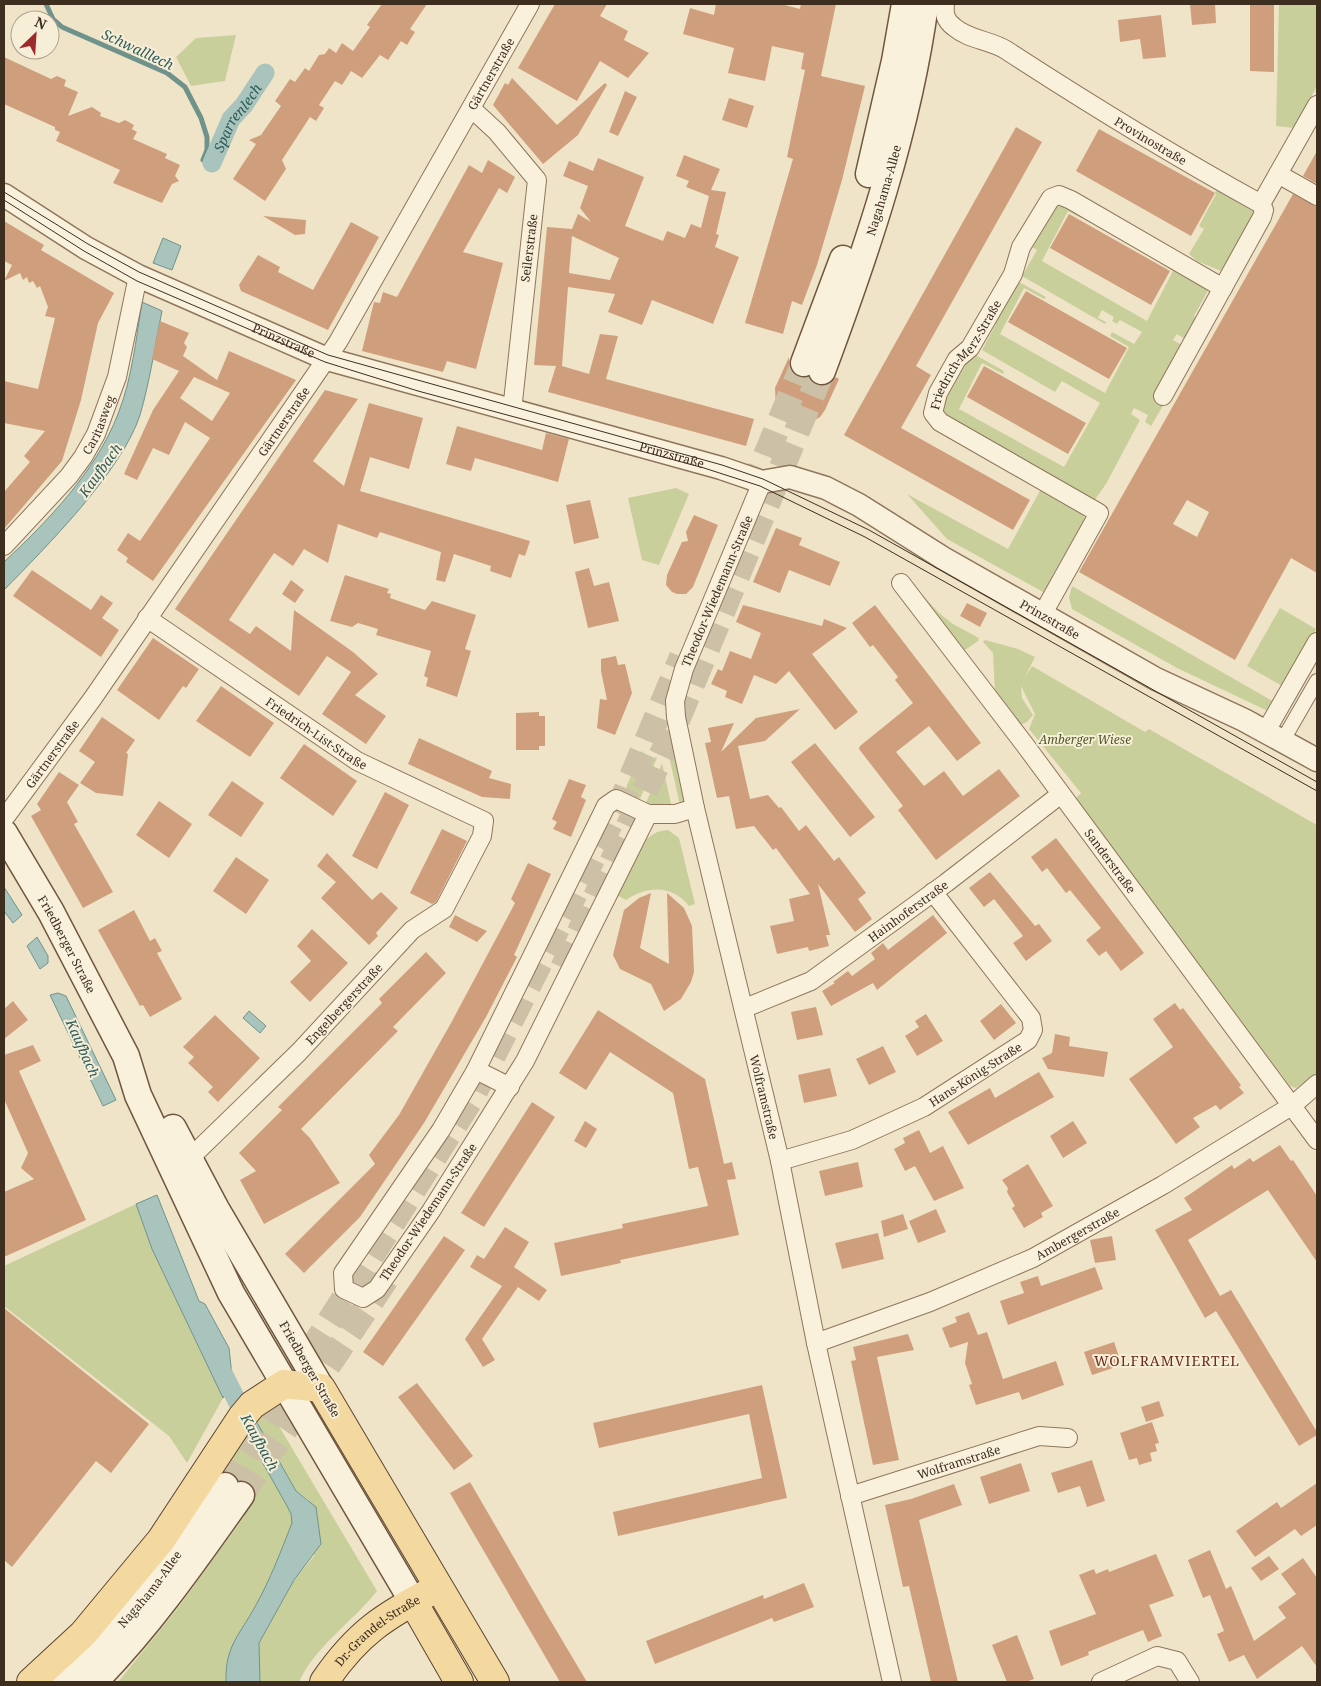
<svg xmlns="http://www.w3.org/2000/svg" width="1321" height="1686" viewBox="0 0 1321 1686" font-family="'Noto Serif',serif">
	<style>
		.green { fill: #c9cf9b }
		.water { fill: #a9c4bc; stroke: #6f938a }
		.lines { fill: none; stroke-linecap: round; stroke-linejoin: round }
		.stream { stroke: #6f938a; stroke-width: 5 }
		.canal { stroke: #a9c4bc; stroke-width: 19 }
		.building { fill: #cf9f7d; fill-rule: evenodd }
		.secondary-tunnel { stroke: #ccc0a6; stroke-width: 26; stroke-dasharray: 26 13; stroke-linecap: butt }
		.pedestrian-casing { stroke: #8d765c; stroke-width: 16 }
		.minor-casing { stroke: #8d765c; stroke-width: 20 }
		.tertiary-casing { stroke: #8d765c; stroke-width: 25 }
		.secondary-casing { stroke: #6f573f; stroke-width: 29 }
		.primary-casing { stroke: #5b4430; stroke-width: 30 }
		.pedestrian { stroke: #faf1dc; stroke-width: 14 }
		.minor { stroke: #faf1dc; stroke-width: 18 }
		.tertiary { stroke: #faf1dc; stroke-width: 22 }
		.secondary { stroke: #faf1dc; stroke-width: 26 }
		.primary { stroke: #f3d9a0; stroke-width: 28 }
		.tram { stroke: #3d2e20; stroke-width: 1 }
		.labels { text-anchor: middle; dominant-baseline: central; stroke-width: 4; stroke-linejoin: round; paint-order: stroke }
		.street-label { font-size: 12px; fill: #3d2e20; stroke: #f7eed8 }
		.park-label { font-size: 12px; font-style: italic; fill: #4d5a26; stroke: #f7eed8 }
		.water-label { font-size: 14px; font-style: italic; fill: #2f5d5a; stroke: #f7eed8 }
		.neighbourhood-label { font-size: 14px; letter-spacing: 1px; fill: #6b2e1e; stroke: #f7eed8 }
	</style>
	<rect width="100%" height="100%" fill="#f0e4c8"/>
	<path class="green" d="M1279,4H1317V86L1294,128L1276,126Z
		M236,35L225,81L191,86L176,57L196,38Z
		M1218,186L1247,202L1256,211L1224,270L1221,271L1197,261L1189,254L1204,229L1199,226L1216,194L1215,193Z
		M1060,204L1083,213L1081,218L1068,211L1042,261L1147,321L1173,271L1160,263L1163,258L1210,287L1194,316L1197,318L1185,339L1177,334L1173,340L1186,347L1167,399L1151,426L1145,422L1148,415L1134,408L1131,414L1140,420L1106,484L1094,501L952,422C946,416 942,412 944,403L972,353L1004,371L1003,374L982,363L959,409L1064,467L1100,403L1062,381L1055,392L982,350L996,324L990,321L1014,279L1046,297L1044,299L1024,288L1000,334L1105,393L1129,347L1110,336L1112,332L1134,344L1142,332L1120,320L1117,324L1112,321L1114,317L1102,310L1098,318L1106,322L1105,324L1022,276L1037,250L1032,247L1056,206Z
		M676,488L689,494L659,565L642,560L628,498Z
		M1041,489L1081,512L1085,519L1082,528L1080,527L1052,576L1054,578L1043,592L947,539L907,494L1008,549Z
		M1072,586L1276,703L1270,712L1177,668L1072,609L1069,598Z
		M917,589L939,613L953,624L979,638L978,641L962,652Z
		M1280,608L1316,629L1284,687L1247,666Z
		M985,640L1018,649L1035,657L1024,679L1032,666L1145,732L1149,729L1317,825V1073L1296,1088L1290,1086L1075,799L1081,793L1029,729L1035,714L1021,686L1022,698L1033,715L1027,722L1018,726L995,694L993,653L983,642Z
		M673,746L686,803L680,805L668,752Z
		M641,751L653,759L655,757L657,758L640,799L624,793Z
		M662,763L672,808L663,809L646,803Z
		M668,830L679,838L695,904L689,906C672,884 647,886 626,900L615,894C627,871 638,831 668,830Z
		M136,1204L152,1249L223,1398L187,1463L169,1436L4,1306V1266Z
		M264,1410L269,1411L273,1416L377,1591C352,1623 316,1645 299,1682H260L259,1643L294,1580L314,1556L309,1500L296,1491L255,1419Z
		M246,1433L287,1506L291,1514L292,1523C281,1551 270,1579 257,1605C241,1633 225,1649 226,1682H118L178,1608L244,1517L245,1511L211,1489Z"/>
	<path class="water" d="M163,238L181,246L172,270L153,263Z
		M142,302L162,311C155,345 150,381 140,415C122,471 46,547 4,590V562C48,521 96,471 118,414C132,379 136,339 142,302Z
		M4,887L22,915L13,923L4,911Z
		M37,937L48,956V963L40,969L27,946Z
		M58,993L66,996L116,1100L103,1106L50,995Z
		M249,1011L266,1026L260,1033L243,1018Z
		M157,1195L199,1301L205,1304L229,1348L233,1385L223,1398L152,1249L136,1204Z
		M255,1419L296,1491L316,1507L321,1544L294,1580L259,1643L260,1682H226C225,1645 240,1635 256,1605C270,1580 281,1551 292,1523L291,1514L287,1506L246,1433Z"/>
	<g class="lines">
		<path class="stream" d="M46,4L53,19L62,27L167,73L185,87L201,118L207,137V150L203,160"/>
		<g class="canal">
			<path id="s1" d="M212,163L231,119L244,105L265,73"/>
			<path d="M219,1365L248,1423"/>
		</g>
	</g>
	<path class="building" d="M382,4H427L410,29L415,32L407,45L401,41L388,60L380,55L362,78L351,71L342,85L335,81L319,105L324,108L316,121L310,117L282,160L286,169L265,201L233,179L256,144L249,140L261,135L281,106L275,101L290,79L295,82L305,68L309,71L319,55L325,54L329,48L336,53L342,43L353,51L370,27L367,25Z
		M555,4H607L600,16L628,31L624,40L649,53L628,78L600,61L577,101L518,68Z
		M716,4H781L800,9L801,4H836L821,76L865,86L842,180L817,265L802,305L792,301L783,334L745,323L793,159L787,157L805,70L801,69L804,53L772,46L765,81L728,73L734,48L683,34L690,8L714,15Z
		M1190,4H1215L1216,23L1192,25Z
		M1250,4H1274V72L1250,71Z
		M1161,15L1166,57L1143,59L1140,39L1120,42L1118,20Z
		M4,57L51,79L57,76L66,80L64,86L78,92L68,116L92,107L101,113L100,116L119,123L125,120L134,125L132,129L137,132L133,139L167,154L165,158L180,165L175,176L179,181L172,184L162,203L113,183L120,170L56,141L60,132L55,130V127L4,104Z
		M512,78L557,125L605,83L607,85L578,135L543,164L493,105L505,83L508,85Z
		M625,91L637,97L618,136L609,132Z
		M729,98L754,106L747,128L722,120Z
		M1016,127L1042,142L916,366L931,375L901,428L1030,500L1013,530L844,435Z
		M1099,129L1215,193L1191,236L1076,171Z
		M1317,151V184L1303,176Z
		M684,155L720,169L711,190L726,192L716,234L719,235L715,247L739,257L713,324L652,300L642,325L608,312L615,294L568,287L562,366L589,374L600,334L618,336L606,379L754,419L746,446L548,392L556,366L534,365L547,227L572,229L578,214L591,222L580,208L588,186L563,176L569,161L593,171L598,158L644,177L625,226L663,241L667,231L685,238L691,224L701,228L709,196L686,187L689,181L676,176ZM572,236L619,258L610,280L569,273Z
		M488,160L515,177L507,193L499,188L463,252L503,263L476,369L447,361L443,372L362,351L374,302L380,303L383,292L397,297L469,165L482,173Z
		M1293,194L1317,207V573L1291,558L1235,660L1079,572ZM1187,500L1209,512L1197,537L1173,524Z
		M1069,214L1170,271L1151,305L1050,248Z
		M263,216L306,220L305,234L295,235Z
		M4,221L44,245L41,250L114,293L98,323L81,400L62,461L4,529V492L30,462L24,456L45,431L4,423V381L38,389L55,318L45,316L48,307L40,286L37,288L33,281L29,283L27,277L23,280L20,273L4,281L12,265L4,261Z
		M351,222L379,237L328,330L241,291L239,285L258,255L280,267L278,272L313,290Z
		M1026,291L1127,348L1109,379L1008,322Z
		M160,321L189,333L184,343L187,347L183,356L217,380L229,351L296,380L153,581L126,562L128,558L117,550L128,533L140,541L210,438L185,422L169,455L153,448L137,480L124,474L153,410L179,371L152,359ZM194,377L230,393L212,421L180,398Z
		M789,357V366L793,373L799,377H809L816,385L825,386L836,377L839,379L825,410L820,417L810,423H792L781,416L776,409L775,388Z
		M984,366L1086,423L1068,454L967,397Z
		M325,390L358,399L313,461L344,486L369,403L423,418L409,469L370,457L360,491L530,541L525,556L519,554L511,578L490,571L491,566L454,554L445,582L436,580L441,552L380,532L377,538L338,524L328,563L304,549L293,566L274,553L229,620L250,634L256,626L291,651L294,610L353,652L378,674L355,695L386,716L366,744L322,714L351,672L327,656L299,696L175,609Z
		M457,426L542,450L546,433L569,439L558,482L475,458L471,471L446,464Z
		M590,500L599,538L574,544L566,505Z
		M694,515L718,525L693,587L686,594H677L672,592L666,585L667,575L682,542L688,541L686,532Z
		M776,528L802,538L799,545L840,562L830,586L789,570L780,593L753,582Z
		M589,568L594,586L609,582L619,621L588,628L575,572Z
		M32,570L91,610L101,595L113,603L102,618L119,630L101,657L13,596Z
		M345,575L389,589L387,593L391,594L390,598L425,610L432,601L476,615L465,649L471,651L457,697L426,686L428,678L424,676L431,651L376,635L378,629L358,623L352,627L330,621Z
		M291,580L304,590L295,603L282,594Z
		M967,603L987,613L980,627L960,616Z
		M743,605L822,626L824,619L847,628L812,654L858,712L835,730L789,671L776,684L754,675L742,704L725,697L727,691L711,684L718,669L722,671L730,651L751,659L761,633L736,622Z
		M875,605L981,743L957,761L929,726L896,752L924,786L944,771L963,796L999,769L1020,796L936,860L898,810L903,806L859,749L860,746L913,703L895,680L898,677L873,645L870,647L852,623Z
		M153,638L199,669L186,688L183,686L159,720L117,690Z
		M616,656L618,665L625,664L632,693L615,735L597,728L600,699L607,700L601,671V659Z
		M221,686L274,723L250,757L196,721Z
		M800,709L765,741L738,746L750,799L768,795L779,808L781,807L799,831L806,825L834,861L839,857L866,893L858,899L872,919L855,932L818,884L830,935H826L829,946L809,951L808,947L777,954L770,926L794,921L789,899L810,894L776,848L773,850L754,826L736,829L729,796L717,798L705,743L711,742L708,728L734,723L721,752L756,718Z
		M539,712V716H545V746H539V750H516V713Z
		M102,717L135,740L126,753L128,754L123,796L96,793L80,783L95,762L79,751Z
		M419,738L492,771L489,778L511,784L510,799L482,797L408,764Z
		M815,743L875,817L850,837L791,762Z
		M304,744L357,781L333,816L280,778Z
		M59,772L79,785L67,802L78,822L74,824L113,892L83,908L31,816L41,810L37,804Z
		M569,779L586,785L581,797L586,800L571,837L553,829L557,822L552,819Z
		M232,781L264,803L241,837L208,815Z
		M385,792L409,805L377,869L352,856Z
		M159,801L192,824L169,858L136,835Z
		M442,829L467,841L436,902L432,904L410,893Z
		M1056,838L1144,953L1121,971L1106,951L1099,956L1086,940L1101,928L1083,906L1070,890L1066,893L1047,868L1042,872L1031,857Z
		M327,853L372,900L381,892L398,908L376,933L378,936L369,945L321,898L336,882L317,866Z
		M236,857L269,880L246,914L213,891Z
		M528,863L551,874L514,955L517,957L486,1017L424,1123L360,1217L304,1273L285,1254L375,1164L369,1155L399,1115L451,1023L515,903L511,899Z
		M990,872L1035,926L1039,924L1052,941L1026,961L1013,943L1023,936L994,899L984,907L969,888Z
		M651,893L640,948L669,964L667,893L684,908L692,926L694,972L691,982L681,999L664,1011L651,984L620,969L613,955L624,910L639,898Z
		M134,910L150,941L155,938L162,951L157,953L182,999L150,1017L143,1005L140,1006L98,930Z
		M455,915L468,922L487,931L477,942L449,927Z
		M933,915L947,933L877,990L873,983L831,1006L822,991L835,983L833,982L848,971L852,976L875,959L871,953L883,943L888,950Z
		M312,929L348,963L310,1002L290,982L311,961L297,946Z
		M426,952L446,973L393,1027L398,1031L301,1129L310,1138L340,1183L264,1224L240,1180L256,1171L239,1153L282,1110L278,1107L382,1003L379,999Z
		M13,1001L28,1020L4,1039V1009Z
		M1175,1003L1180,1010L1183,1008L1241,1085L1239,1087L1244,1093L1220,1110L1216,1105L1193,1118L1200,1127L1176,1144L1129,1079L1173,1047L1153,1019Z
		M1001,1004L1016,1023L994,1040L980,1021Z
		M816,1007L823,1035L797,1040L791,1012Z
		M598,1010L705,1079L724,1164L732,1162L736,1179L727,1180L739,1235L620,1260L621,1263L561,1276L554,1243L623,1228L622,1224L708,1206L698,1167L689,1169L673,1093L610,1052L586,1090L559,1073Z
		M926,1014L943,1041L917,1056L905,1036L919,1027L915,1021Z
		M215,1015L260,1058L218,1102L208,1092L213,1087L188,1063L194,1057L183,1047Z
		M1055,1034L1070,1037L1069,1046L1108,1052L1104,1077L1048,1069L1042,1058L1052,1053Z
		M33,1045L41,1061L19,1071L86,1220L4,1257V1192L34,1179L21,1168L28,1153L4,1099V1055Z
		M883,1046L896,1072L869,1085L856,1059Z
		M830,1068L837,1096L804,1103L798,1075Z
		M1039,1072L1054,1097L968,1145L948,1112L990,1088L995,1098Z
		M532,1102L555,1117L484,1227L461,1213Z
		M585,1121L597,1129L586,1148L574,1141Z
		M1073,1121L1087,1143L1063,1158L1050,1136Z
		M919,1130L930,1153L943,1146L964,1188L934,1201L915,1166L905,1171L894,1149L905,1143L903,1138Z
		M1280,1145L1291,1161L1293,1160L1317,1196V1262L1268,1190L1188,1240L1220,1296L1231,1290L1317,1432V1435L1299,1446L1216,1311L1205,1318L1155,1230L1192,1210L1184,1198L1193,1192L1232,1165L1234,1169L1250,1158L1253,1162Z
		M858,1162L863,1187L825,1196L819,1171Z
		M1028,1164L1053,1206L1041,1213L1043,1217L1024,1228L1012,1208L1015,1206L1007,1192L1008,1188L1002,1180Z
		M936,1209L946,1232L918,1243L909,1221Z
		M903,1214L908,1229L884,1237L881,1221Z
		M505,1227L529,1242L514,1267L547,1290L539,1301L518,1287L482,1339L495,1360L483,1367L465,1339L502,1286L470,1267L477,1255L484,1259Z
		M878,1233L884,1259L842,1269L835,1243Z
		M444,1236L465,1250L383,1366L363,1352Z
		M1112,1236L1116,1260L1095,1263L1090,1240Z
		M1095,1267L1103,1289L1008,1325L1000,1301L1024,1293L1020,1282L1038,1276L1041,1286Z
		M4,1308L149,1424L111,1473L96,1461L12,1567L4,1560Z
		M969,1312L978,1335L987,1332L1003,1379L1056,1361L1064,1385L1022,1400L1019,1392L976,1405L969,1385L972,1384L965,1363L968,1342L950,1348L942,1328L957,1322L955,1317Z
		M908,1334L914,1350L877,1357L899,1460L873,1465L851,1361L856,1360L853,1347Z
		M1114,1342L1122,1365L1092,1375L1084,1352Z
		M417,1383L473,1456L454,1470L398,1397Z
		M762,1385L787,1498L618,1536L613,1512L762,1478L749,1414L599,1448L593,1423Z
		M1159,1401L1164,1416L1146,1422L1141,1407Z
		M1152,1422L1159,1443L1155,1444L1157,1451L1150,1453L1152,1461L1139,1465L1137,1458L1129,1460L1120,1433Z
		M1092,1460L1105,1501L1087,1507L1080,1486L1058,1493L1051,1473Z
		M1021,1463L1030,1491L989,1504L980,1477Z
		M470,1482L549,1618L587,1682H560L450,1493Z
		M1317,1483V1525L1301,1536L1295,1529L1255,1557L1236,1531L1277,1502L1281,1508Z
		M954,1484L962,1505L919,1520L958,1682H931L909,1586L903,1587L885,1505L911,1499Z
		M1210,1550L1226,1589L1231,1586L1254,1641L1286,1618L1278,1607L1296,1594L1281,1574L1303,1558L1317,1578V1667L1302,1646L1257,1679L1244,1655L1229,1662L1217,1634L1224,1631L1210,1595L1203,1598L1188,1560Z
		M1156,1554L1174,1596L1149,1605L1162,1636L1148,1642L1143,1630L1088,1652L1089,1655L1061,1666L1049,1631L1096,1614L1079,1575L1094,1569L1096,1574L1108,1569L1109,1572Z
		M1269,1556L1279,1569L1261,1581L1251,1568Z
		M804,1583L814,1607L774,1622L772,1618L655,1664L646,1641L763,1595L764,1599Z
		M1017,1635L1034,1679L1026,1682H1007L992,1645Z"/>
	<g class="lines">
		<path class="secondary-tunnel" d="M751,492L804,363
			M563,968L671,735L822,371
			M225,1486L471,1099L624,796L682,657
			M241,1495L388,1276"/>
		<g class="pedestrian-casing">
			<path id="pedestrian" d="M1283,740L1317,681"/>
		</g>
		<g class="minor-casing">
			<g id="minor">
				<path id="s2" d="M945,4C944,14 945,20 954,27C969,40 990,40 1006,50C1089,104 1174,156 1261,204L1317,105"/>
				<path d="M472,109L497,132L537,180L512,411"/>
				<path d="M1278,174L1317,196"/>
				<path d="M1163,396L1262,217L1264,210L1261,204"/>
				<path id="s3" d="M762,482L684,669L675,701L676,717L695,808L780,1161L816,1343L892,1682"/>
				<path id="s4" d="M4,546L69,476L83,457L96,434L117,377L138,276"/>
				<path id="s5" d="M901,583L1025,745L1317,1140"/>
				<path id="s6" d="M1042,615L1099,513L940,422L933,413L938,393L957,359L970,348L1013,274L1021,247L1051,198L1059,195L1071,200L1223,288"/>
				<path id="s7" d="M147,618L357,761L484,821L482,836L444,909L412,930L299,1052L189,1159"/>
				<path d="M1266,731L1317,642"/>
				<path d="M616,799L648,814L525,1061L431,1211L377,1289L363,1298L344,1289L343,1273L441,1130L476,1070L606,806Z"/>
				<path d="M648,814H675L695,808"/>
				<path id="s8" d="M4,819L93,698L338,342L530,4"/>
				<path id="s9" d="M745,1008L811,981L946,883L1061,794"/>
				<path d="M476,1070L510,1087"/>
				<path id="s10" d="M780,1161L852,1140L924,1107L1028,1040L1033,1030L1031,1018L933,892"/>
				<path id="s11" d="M816,1343L930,1302L1033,1258L1163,1185L1293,1105L1317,1084"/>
				<path id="s12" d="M850,1496L1039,1436L1068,1438"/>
				<path d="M1101,1682L1157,1656L1177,1661L1190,1682"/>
			</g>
		</g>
		<g class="tertiary-casing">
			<g id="tertiary">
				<path id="s13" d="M4,195L86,248L138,276L327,359L721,468L762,482L790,477L826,488L859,505L943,558L1156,679L1244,720L1317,760"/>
			</g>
		</g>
		<g class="secondary-casing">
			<g id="secondary">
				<path d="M869,174L895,61L905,4"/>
				<path d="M804,363L843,259"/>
				<path id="s14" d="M822,371C866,253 908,130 925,4"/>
				<path id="s15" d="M4,833L51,912L126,1056L138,1095L231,1293L413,1602"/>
				<path d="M173,1128L216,1209L321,1388"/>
				<path id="s16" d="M62,1682L122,1623L150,1591L225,1486"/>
				<path d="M94,1682C150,1625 195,1560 241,1495"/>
			</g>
		</g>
		<g class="primary-casing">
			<g id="primary">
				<path d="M413,1602L459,1682"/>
				<path d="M31,1682L83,1634L161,1540L242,1417L252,1405L284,1384L321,1388L495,1682"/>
				<path id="s17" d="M324,1682C358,1632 385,1616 437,1588"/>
			</g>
		</g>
		<use href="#pedestrian" class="pedestrian"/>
		<use href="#minor" class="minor"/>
		<use href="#tertiary" class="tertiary"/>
		<use href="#secondary" class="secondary"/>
		<use href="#primary" class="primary"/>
		<path class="tram" d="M4,192L88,244L139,272L328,355L722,465L763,479L869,530L1317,782
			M4,200L84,251L137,281L325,362L418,391L704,468L760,486L865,537L1317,791"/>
	</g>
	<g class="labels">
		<g class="street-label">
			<text stroke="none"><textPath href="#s8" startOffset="891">Gärtnerstraße</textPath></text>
			<text stroke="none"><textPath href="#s2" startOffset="254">Provinostraße</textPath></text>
			<text stroke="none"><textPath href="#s14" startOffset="191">Nagahama-Allee</textPath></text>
			<text transform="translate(529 248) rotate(-83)">Seilerstraße</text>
			<text stroke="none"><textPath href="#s13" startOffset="316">Prinzstraße</textPath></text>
			<text stroke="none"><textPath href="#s6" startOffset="379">Friedrich-Merz-Straße</textPath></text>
			<text stroke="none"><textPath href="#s8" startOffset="486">Gärtnerstraße</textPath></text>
			<text stroke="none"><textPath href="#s4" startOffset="155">Caritasweg</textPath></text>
			<text stroke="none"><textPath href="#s13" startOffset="721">Prinzstraße</textPath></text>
			<text transform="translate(717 591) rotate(-67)">Theodor-Wiedemann-Straße</text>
			<text stroke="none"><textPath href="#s13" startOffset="1141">Prinzstraße</textPath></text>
			<text stroke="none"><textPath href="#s7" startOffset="205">Friedrich-List-Straße</textPath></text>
			<text stroke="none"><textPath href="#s8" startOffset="81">Gärtnerstraße</textPath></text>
			<text stroke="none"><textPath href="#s5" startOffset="348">Sanderstraße</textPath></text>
			<text stroke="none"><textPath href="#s9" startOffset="191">Hainhoferstraße</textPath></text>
			<text stroke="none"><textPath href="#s15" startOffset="128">Friedberger Straße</textPath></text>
			<text transform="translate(344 1004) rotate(-47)">Engelbergerstraße</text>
			<text stroke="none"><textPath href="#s10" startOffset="215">Hans-König-Straße</textPath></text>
			<text stroke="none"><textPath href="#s3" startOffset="642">Wolframstraße</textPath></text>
			<text transform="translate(428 1212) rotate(-56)">Theodor-Wiedemann-Straße</text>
			<text stroke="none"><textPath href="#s11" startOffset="284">Ambergerstraße</textPath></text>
			<text transform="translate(310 1369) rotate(60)">Friedberger Straße</text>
			<text stroke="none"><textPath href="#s12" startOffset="114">Wolframstraße</textPath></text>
			<text stroke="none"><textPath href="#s16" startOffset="128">Nagahama-Allee</textPath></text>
			<text stroke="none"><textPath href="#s17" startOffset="75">Dr.-Grandel-Straße</textPath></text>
		</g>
		<g class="park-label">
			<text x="1085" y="739">Amberger Wiese</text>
		</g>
		<g class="water-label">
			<text transform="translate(138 49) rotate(25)">Schwalllech</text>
			<text stroke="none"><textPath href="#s1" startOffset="52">Sparrenlech</textPath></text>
			<text transform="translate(100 470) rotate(-54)">Kaufbach</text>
			<text transform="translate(83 1048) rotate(66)">Kaufbach</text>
			<text transform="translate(260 1442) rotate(61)">Kaufbach</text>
		</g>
		<g class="neighbourhood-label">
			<text x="1167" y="1360">WOLFRAMVIERTEL</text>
		</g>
	</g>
	<rect width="1321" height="1686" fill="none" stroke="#3d2e20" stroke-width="10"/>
	<g transform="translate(35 35) rotate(25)"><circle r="24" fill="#f7eed8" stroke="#ada18e"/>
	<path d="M0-4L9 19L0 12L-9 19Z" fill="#9e2a2b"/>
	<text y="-8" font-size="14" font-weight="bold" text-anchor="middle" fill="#3d2e20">N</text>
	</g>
</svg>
